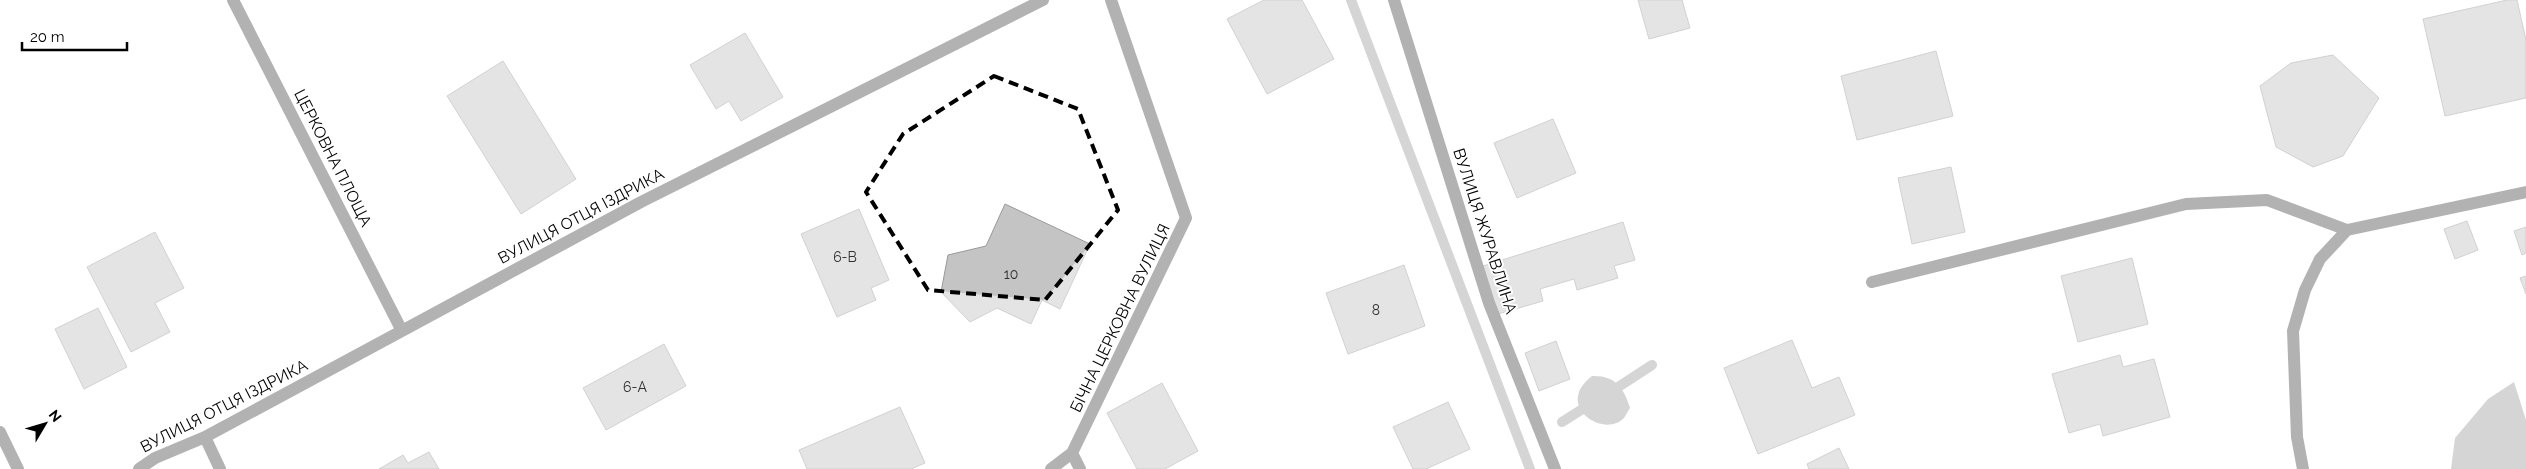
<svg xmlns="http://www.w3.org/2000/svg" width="2526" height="469" viewBox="0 0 2526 469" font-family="Raleway,sans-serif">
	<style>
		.water { fill: #a3a3a3 }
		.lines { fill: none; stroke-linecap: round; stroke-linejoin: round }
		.stream { stroke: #a3a3a3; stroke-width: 10 }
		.building { fill: #c4c4c4; stroke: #999 }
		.minor { stroke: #555; stroke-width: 12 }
		.marked { fill: none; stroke: #000; stroke-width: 4; stroke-dasharray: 10 6; stroke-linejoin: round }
		.labels { text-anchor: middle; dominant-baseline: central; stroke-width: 4; stroke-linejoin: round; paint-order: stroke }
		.number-label { font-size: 14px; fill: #313131 }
		.street-label { font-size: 16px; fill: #000; stroke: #fff }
	</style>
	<rect width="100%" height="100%" fill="#fff"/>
	<path class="water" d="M1592,376C1614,375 1624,387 1630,408C1628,411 1626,415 1624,418C1604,439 1553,406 1592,376Z
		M2514,382L2526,420V469H2451L2455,438L2488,399Z"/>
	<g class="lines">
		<path class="stream" d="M1351,0L1530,469
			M1609,393L1652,365
			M1562,422L1592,403"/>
	</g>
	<path class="building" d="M1264,0H1302L1334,59L1267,94L1227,19Z
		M1638,0H1682L1690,28L1649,39Z
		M2507,0H2517L2526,40V98L2445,116L2423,19Z
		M745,33L783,97L741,121L729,101L716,109L690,65Z
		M1936,51L1953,116L1857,140L1841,76Z
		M2333,55L2379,98L2343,156L2313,167L2276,147L2260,86L2291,63Z
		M503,61L576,179L521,214L447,96Z
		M1553,119L1576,173L1517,198L1494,143Z
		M1951,167L1965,232L1912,244L1898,178Z
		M1005,204L1090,244L1060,309L1042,300L1031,324L997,308L970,322L941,292L948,255L986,246Z
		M859,209L889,280L871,288L876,300L837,317L801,234Z
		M2467,221L2478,250L2455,259L2444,229Z
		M1623,222L1635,260L1614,266L1618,278L1577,290L1574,279L1540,289L1543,301L1498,314L1483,266Z
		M2526,227V253L2522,255L2514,231Z
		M155,232L184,288L155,303L170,332L131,352L87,267Z
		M2132,258L2148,324L2078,342L2061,276Z
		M1404,265L1425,326L1348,354L1326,293Z
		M2526,276V294L2520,278Z
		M98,308L127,367L84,389L55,329Z
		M1792,340L1812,388L1839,377L1855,415L1758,454L1724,368Z
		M1556,341L1570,379L1539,391L1525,353Z
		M664,344L686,386L606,430L583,388Z
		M2120,355L2123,367L2154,359L2170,417L2103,436L2100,424L2069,433L2052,374Z
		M1162,383L1198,451L1165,469H1137L1107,413Z
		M1448,402L1470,449L1426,469H1413L1393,427Z
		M900,407L925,463L911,469H807L799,450Z
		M1839,448L1849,469H1809L1807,464Z
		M429,452L439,469H379L403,455L408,463Z"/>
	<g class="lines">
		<path class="minor" d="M233,0L402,331
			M1394,0L1489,303L1555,469
			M1872,282L2186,204L2267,200L2347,230
			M0,432L18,469
			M205,437L220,469
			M1072,453L1080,469
			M139,469L155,458L205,437L641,202L1043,0
			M1051,469L1072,453L1186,218L1111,0
			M2303,469L2297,437L2293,331L2305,290L2320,259L2347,230L2526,192"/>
	</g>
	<path d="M0 0H2526V469H0ZM994,76L1078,109L1118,210L1045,300L928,290L866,192L903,134Z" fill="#fff" fill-opacity=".55" fill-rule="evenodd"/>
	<path class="marked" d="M994,76L1078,109L1118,210L1045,300L928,290L866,192L903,134Z"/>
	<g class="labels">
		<g class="number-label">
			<text x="845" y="257">6-В</text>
			<text x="1011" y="274">10</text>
			<text x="1376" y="310">8</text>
			<text x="635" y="387">6-А</text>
		</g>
		<g class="street-label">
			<text transform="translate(333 158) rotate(63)">ЦЕРКОВНА ПЛОЩА</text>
			<text transform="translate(581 216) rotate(-28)">ВУЛИЦЯ ОТЦЯ ІЗДРИКА</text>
			<text transform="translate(1485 231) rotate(72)">ВУЛИЦЯ ЖУРАВЛИНА</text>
			<text transform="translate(1120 318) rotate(-64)">БІЧНА ЦЕРКОВНА ВУЛИЦЯ</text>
			<text transform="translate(224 406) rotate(-27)">ВУЛИЦЯ ОТЦЯ ІЗДРИКА</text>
		</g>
	</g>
	<g transform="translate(45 424) rotate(52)" stroke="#ffffff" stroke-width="4" paint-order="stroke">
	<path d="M0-4L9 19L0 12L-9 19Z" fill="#000000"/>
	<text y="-8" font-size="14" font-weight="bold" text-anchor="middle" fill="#000000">N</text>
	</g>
	<path d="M22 42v8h105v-8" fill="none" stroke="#000000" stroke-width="2.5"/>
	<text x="30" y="42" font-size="15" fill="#000000" stroke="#ffffff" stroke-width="4" paint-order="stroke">20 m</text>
</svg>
